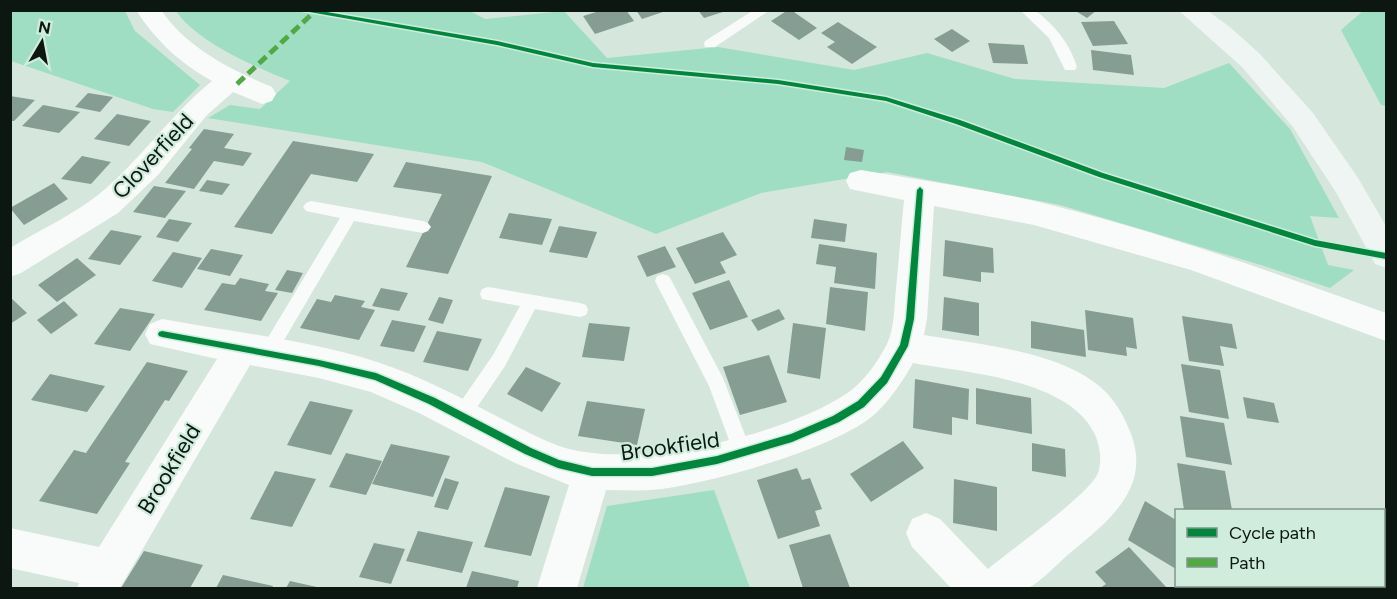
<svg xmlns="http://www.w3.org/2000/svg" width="1397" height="599" viewBox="0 0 1397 599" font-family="Figtree,sans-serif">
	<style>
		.green { fill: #9fdec2 }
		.building { fill: #859d93 }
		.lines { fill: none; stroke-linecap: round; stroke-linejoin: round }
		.service { fill: #f9fbfa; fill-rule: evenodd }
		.minor { fill: #f9fbfa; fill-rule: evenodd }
		.secondary { fill: #eff5f2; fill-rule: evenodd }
		.quiet { stroke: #50a942; stroke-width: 5; stroke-dasharray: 10 5; stroke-linecap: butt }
		.cycleway-casing { stroke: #cfecdd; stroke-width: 3 }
		.cycleway { fill: #00873e; fill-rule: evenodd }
		.labels { text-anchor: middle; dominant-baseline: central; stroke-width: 4.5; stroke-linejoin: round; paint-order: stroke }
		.street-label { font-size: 22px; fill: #0d1712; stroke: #cfecdd }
	</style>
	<rect width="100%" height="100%" fill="#d5e6dd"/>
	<path class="green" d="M11,10L125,11L135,31L200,85L173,112L153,109L11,61Z
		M468,10L485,19L564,11L607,58L718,47L854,70L927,53L1015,79L1164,88L1229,63L1290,129L1339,218L1310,216L1328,265L1354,270L1330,288L1261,265L1060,205L887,172L761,193L656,234L482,162L208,118L230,105L260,109L290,81C255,67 197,42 176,11Z
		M1363,11H1386V106L1381,105L1341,30Z
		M714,490L750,588H583L607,506Z"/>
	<path class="building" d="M603,10H626L634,21L595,34L583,16Z
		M636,10H665L666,11L642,19Z
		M698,10H726V11L704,18Z
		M788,10H791L817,28L799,40L771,21Z
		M1074,10H1097L1087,18Z
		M1114,21L1128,44L1093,46L1081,22Z
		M838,22L877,47L852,64L827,47L835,42L821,33Z
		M952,29L970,41L952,52L934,39Z
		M988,43L1024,45L1028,64L993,63Z
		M1091,50L1131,55L1134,75L1093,70Z
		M88,93L113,97L100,112L75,107Z
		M10,96L35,100L14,121H10Z
		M43,105L80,112L59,133L22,126Z
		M117,114L151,121L129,146L94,139Z
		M204,129L234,134L224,148L252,153L243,166L214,161L194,189L165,183L192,149L189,148Z
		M293,141L374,154L357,182L311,174L272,234L234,227Z
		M846,147L864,150L862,162L844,160Z
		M82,156L111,162L91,184L61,179Z
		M406,162L492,176L448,274L406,267L442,194L393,187Z
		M207,180L230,184L222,195L199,191Z
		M54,183L68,199L24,225L10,208Z
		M154,186L186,191L165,218L133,212Z
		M509,213L552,219L542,245L499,238Z
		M169,219L192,223L178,242L156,237Z
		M814,219L847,224L845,242L811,238Z
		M559,226L597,232L587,258L549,252Z
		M111,230L142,236L120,265L88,259Z
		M723,232L737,255L720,262L726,273L695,284L676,248Z
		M945,240L993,248L994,273L981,272V282L943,276Z
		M819,244L877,253L875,289L834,283L836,267L816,264Z
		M665,246L676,267L647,277L637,256Z
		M211,249L243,255L230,276L197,269Z
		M173,252L202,258L182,288L152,281Z
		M77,258L96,275L57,302L38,285Z
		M287,270L303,273L292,293L275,290Z
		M240,278L269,284L265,291L278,293L261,321L204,310L222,283L235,285Z
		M729,280L748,317L710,330L692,293Z
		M830,287L868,292L865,331L826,324Z
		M381,288L408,293L399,311L372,306Z
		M335,295L365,301L361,307L375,310L359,340L300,328L317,299L331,302Z
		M10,297L27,313L10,324Z
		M439,297L453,300L443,324L428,320Z
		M944,297L979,303V336L942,330Z
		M64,301L78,315L51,334L37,320Z
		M120,308L155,314L130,351L94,344Z
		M779,309L785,319L758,331L751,320Z
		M1085,310L1133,318L1137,349L1126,347L1127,356L1088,350Z
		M1182,316L1232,324L1237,349L1220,346L1224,366L1189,361Z
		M392,320L426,326L414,352L380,346Z
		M1031,321L1084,330L1086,357L1031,348Z
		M589,323L630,327L624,361L582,357Z
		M793,323L826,328L820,379L787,373Z
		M437,331L482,339L468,371L423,362Z
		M769,355L787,402L740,415L723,367Z
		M147,362L188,371L169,401L165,400L125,462L130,463L97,514L39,501L74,450L86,453Z
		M1181,364L1220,370L1229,419L1189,412Z
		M526,367L561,383L542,412L507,394Z
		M50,374L105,386L87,412L31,400Z
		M915,379L969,389L968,420L952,417V435L913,428Z
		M976,388L1031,398L1032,434L976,424Z
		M1243,397L1274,403L1279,423L1247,418Z
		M310,401L353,410L331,455L287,445Z
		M587,401L645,409L637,445L578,436Z
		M1180,416L1224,423L1232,465L1186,457Z
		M903,441L924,468L871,502L850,474Z
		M1032,443L1065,449L1066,477L1032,471Z
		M391,444L450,456L433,497L372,484Z
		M346,453L382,461L366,495L329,487Z
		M1177,463L1225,471L1232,510H1184Z
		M797,468L802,480L810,478L822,509L815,511L820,526L778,539L757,480Z
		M275,471L316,479L292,527L250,519Z
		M445,478L459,482L448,510L434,507Z
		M954,479L997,487V531L953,523Z
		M505,487L550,496L531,556L484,547Z
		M1145,501L1176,520V569L1128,540Z
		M418,531L473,542L462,573L406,561Z
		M830,534L850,588H803L789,545Z
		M374,543L405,549L391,584L359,577Z
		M1129,547L1167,588H1100L1106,584L1095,572Z
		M144,551L203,565L190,588H121Z
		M472,571L519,581L517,588H466Z
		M223,575L273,586L272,588H216Z
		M290,581L321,588H286Z"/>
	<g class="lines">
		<path class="service" d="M754,10H770L715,47H705L704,44L705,41Z
			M1020,10H1035C1055,26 1069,42 1077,67L1075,70H1065L1049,38Z
			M311,201L423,221L428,223L431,227L428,231L423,233L354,221L273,359L267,362L261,359L258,354L261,349L340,218L306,211L303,207L306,203Z
			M663,274L669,276L723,378L752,453L750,459L743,462L736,459L709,386L655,281L657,276Z
			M488,287L580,303L586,305L588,310L586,315L580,317L535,309L505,366L467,422L461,424L455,422L452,416L455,410L493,355L520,306L482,299L480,294L482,289Z"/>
		<path class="minor" d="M136,10H161C187,48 231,70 272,87L276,94L272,101L262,104L233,92L207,115L158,175L118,213L21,273L10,277V248C38,231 73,215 98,195C140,161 170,115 212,81C180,63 156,41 136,10Z
			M861,170C919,180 977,188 1035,201C1155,230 1270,271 1386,313V341L1191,270L1034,225L934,206L927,319L924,335C976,344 1051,350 1094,382C1111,394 1121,410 1129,429C1154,486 1110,520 1070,553C1059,562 1041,582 1028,588C1021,591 963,588 951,588L912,547L906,533L912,519L926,513L940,519L988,569C1009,551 1090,494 1098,473C1102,463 1100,447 1096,437C1072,379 967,373 913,363C902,382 891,399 875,414C838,448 703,486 651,490C636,491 621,490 606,490L577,588H537L569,485L515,463L419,413L371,392L319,378L250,365L120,588H77L79,583L10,568V528L99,547L217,359L150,344L145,334L150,324L162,319C232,332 309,340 377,362C421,376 463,399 504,420C522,429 540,439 559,446C632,471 783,436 846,394C863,383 878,362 887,344C895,327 894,306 896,289C899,259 901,230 904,200L850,189L846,181L850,173Z"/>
		<path class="secondary" d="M1178,10H1207L1231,28L1260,54L1313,113L1358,178L1386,226V268L1375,264L1337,194L1293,127L1242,67Z"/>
		<path class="quiet" d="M237,84L313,13"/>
		<g class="cycleway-casing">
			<path id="cycleway" d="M298,10H315L497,41L593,63L778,80L886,97L960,120L1103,173L1315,240L1386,253V259L1315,246L1099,177L956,124L886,101L778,84L593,67L497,45Z
				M920,187L923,190L914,319L908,346L887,383L864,407L839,422L792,442L717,464L652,476H592L558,468L525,454L429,404L375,380L319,366L162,337L159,336L158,334L159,332L162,331L319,360L376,373L435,398L531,448L559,460L592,468H652L717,456L791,434L833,416L858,401L881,377L900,345L906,319L917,190Z"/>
		</g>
		<use href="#cycleway" class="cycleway"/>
	</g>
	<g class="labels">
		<g class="street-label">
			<text transform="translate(153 156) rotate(-47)">Cloverfield</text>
			<text transform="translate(670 446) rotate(-8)">Brookfield</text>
			<text transform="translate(169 469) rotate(-59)">Brookfield</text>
		</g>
	</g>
	<rect width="1397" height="599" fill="none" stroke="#0d1712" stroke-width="24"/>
	<rect x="1175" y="509" width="210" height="78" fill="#cfecdd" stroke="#81978c" stroke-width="1.5"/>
	<rect x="1187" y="528" width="30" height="9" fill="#00873e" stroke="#81978c" stroke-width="1.5"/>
	<text x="1229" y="539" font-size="18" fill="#0d1712">Cycle path</text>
	<rect x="1187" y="558" width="30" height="9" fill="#50a942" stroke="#81978c" stroke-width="1.5"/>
	<text x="1229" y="569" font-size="18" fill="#0d1712">Path</text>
	<g transform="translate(42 42) rotate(10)" stroke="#cfecdd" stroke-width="4.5" paint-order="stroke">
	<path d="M0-4.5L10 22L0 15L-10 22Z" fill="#0d1712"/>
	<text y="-9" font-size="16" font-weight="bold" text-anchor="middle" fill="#0d1712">N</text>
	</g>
</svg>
